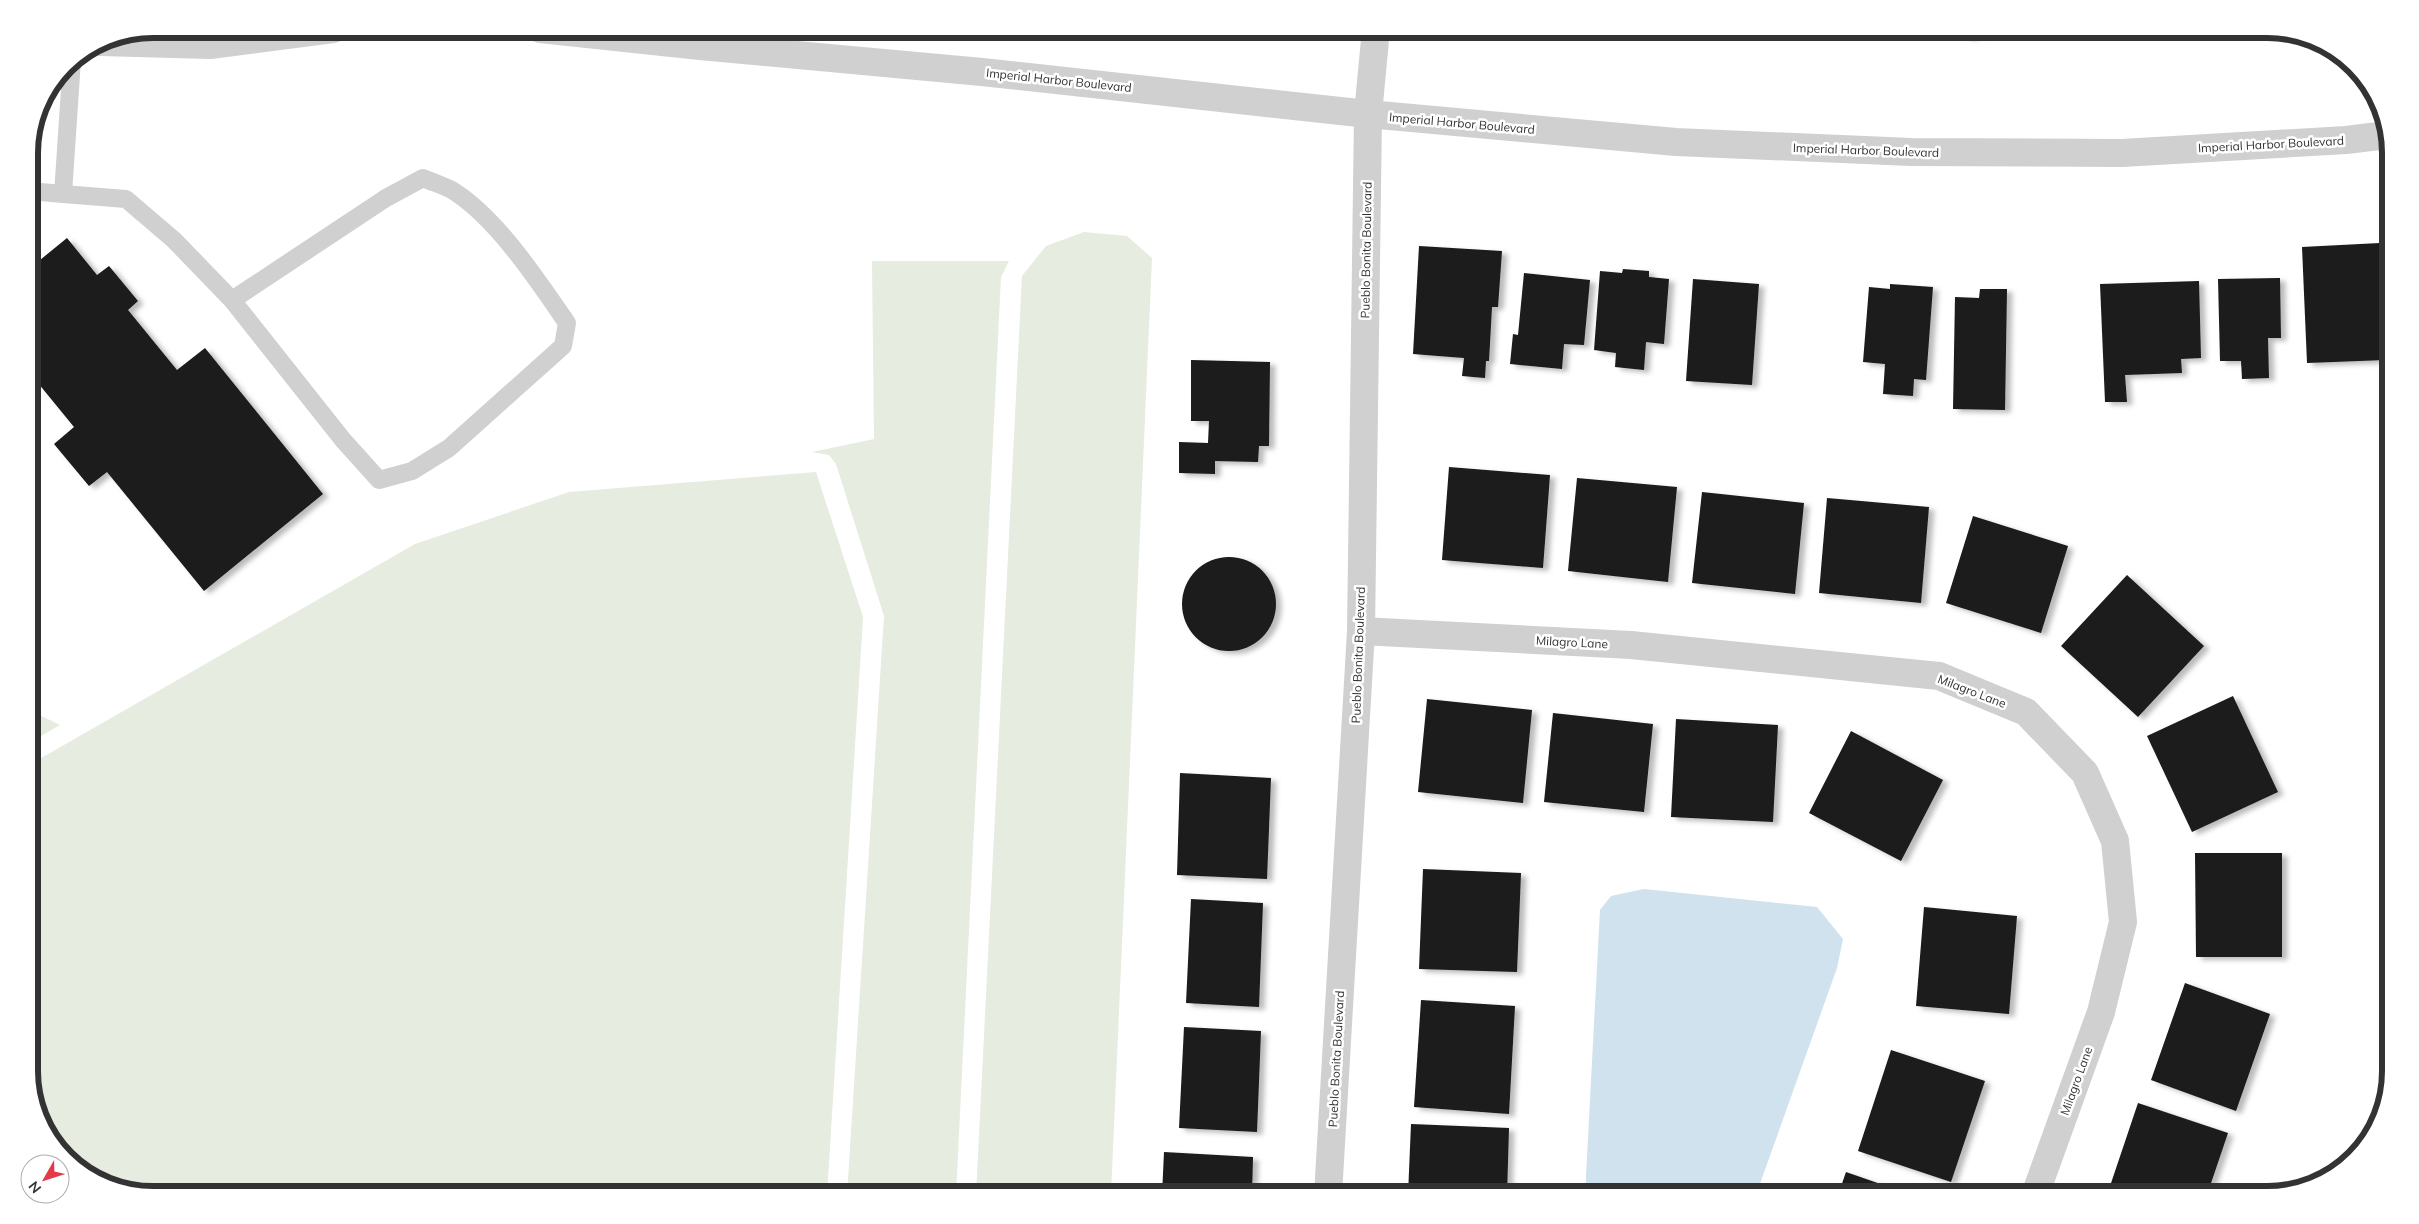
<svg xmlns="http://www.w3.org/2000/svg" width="2419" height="1224" viewBox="0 0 2419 1224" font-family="Mulish,sans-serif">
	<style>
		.green { fill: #e6ecdf }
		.water { fill: #cfe2ee }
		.building { fill: #1a1a1a; filter: url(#shadow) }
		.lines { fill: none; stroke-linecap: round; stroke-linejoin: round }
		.lane { stroke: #d0d0d0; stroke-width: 18 }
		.street { stroke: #d0d0d0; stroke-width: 28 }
		.labels { text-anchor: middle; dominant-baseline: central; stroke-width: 5; stroke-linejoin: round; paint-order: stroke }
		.street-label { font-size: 12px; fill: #333; stroke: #fff }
		.rim { fill: none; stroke: #333; stroke-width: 6 }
	</style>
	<defs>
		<filter id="shadow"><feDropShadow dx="5.5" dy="3" stdDeviation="2.5" flood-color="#0004"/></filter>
	</defs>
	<rect width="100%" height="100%" fill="#fff"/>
	<path class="green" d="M1084,232L1127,236L1152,258L1111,1195H976L1022,276L1046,246Z
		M872,261H1009L1001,277L956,1195H847L884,616L836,464L829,455L812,452L874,439Z
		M816,472L863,617L827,1195H152L97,1182L49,1140L29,1080V765L415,544L569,492Z
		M29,710L60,725L29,743Z"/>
	<path class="water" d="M1644,889L1817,907L1843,939L1837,968L1756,1195H1585L1600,910L1611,896Z"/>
	<path class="building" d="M1962,29H1984L1968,38Z
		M67,238L97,275L109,266L138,301L128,310L177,370L205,348L323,494L204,591L107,472L89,486L54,444L74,427L29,372V269Z
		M2380,243L2385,360L2307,363L2302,247Z
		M1419,246L1502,251L1498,307H1492L1489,361H1486L1485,378L1462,376L1464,358L1413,354Z
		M1623,269L1649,271V277L1669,279L1664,344L1646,342L1644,370L1615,367L1616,353L1594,350L1600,271L1622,273Z
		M1524,273L1590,280L1584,345L1564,344L1562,369L1510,364L1513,334L1518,335Z
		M2280,278L2281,338H2268L2269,378L2242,379L2241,361H2220L2218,279Z
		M1693,279L1759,284L1752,385L1686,381Z
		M2199,281L2201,358L2181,359L2182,373L2125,375L2127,402H2105L2100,284Z
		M1890,284L1933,287L1926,380L1914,379L1913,396L1883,394L1885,364L1863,362L1869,287L1890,289Z
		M1980,289H2007L2005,410L1953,409L1955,297L1979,298Z
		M1191,360L1270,362L1269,446H1259L1258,462L1215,461V474L1179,473V442L1208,443L1209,421H1191Z
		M1449,467L1550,475L1543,568L1442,560Z
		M1577,478L1677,487L1668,582L1568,571Z
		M1702,492L1804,503L1795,594L1692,583Z
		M1827,498L1929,507L1921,603L1819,593Z
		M1973,516L2068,546L2041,633L1946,603Z
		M1182 604a47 47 0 1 1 94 0a47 47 0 1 1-94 0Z
		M2127,575L2204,646L2138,717L2061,646Z
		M2233,696L2278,792L2192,832L2147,736Z
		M1427,699L1532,710L1523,803L1418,792Z
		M1553,713L1653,724L1644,812L1544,802Z
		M1676,719L1778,725L1773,822L1671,817Z
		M1851,731L1943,780L1901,861L1809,813Z
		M1180,773L1271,778L1267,879L1177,875Z
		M2195,853H2282V957H2196Z
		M1423,869L1521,873L1517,972L1419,969Z
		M1191,899L1263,903L1259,1007L1186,1003Z
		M1924,907L2017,916L2009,1014L1916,1006Z
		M2185,983L2270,1014L2236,1111L2151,1080Z
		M1421,1000L1515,1006L1509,1114L1414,1107Z
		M1184,1027L1261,1031L1257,1132L1179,1128Z
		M1891,1050L1985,1081L1951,1182L1858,1151Z
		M2138,1103L2228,1133L2207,1195H2107Z
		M1411,1124L1509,1128L1507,1195H1408Z
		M1164,1152L1253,1157L1252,1195H1162Z
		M1846,1172L1912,1195H1838Z"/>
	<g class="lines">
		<path class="lane" d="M29,191L63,194L72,60
			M63,194L126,199L174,240L232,300L343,440L379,480L412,471L449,448L563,346L567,323C538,281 498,220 455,192C446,186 434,183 423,178L386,198L232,300"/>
		<path class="street" d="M540,29L700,46L982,72L1368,114L1676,142L1911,152L2122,153L2346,140L2387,135
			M100,42L210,45L333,29
			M1361,631L1631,645L1939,676L2026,712L2085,773L2115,841L2123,922L2101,1012L2035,1195
			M1328,1195L1361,631L1368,114L1376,29"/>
	</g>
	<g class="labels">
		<g class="street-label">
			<text transform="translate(1059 80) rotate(6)">Imperial Harbor Boulevard</text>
			<text transform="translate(1462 123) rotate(5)">Imperial Harbor Boulevard</text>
			<text transform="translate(2271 144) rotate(-3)">Imperial Harbor Boulevard</text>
			<text transform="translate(1866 150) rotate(2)">Imperial Harbor Boulevard</text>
			<text transform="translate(1366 250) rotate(-89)">Pueblo Bonita Boulevard</text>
			<text transform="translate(1572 642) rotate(3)">Milagro Lane</text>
			<text transform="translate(1358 655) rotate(-88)">Pueblo Bonita Boulevard</text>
			<text transform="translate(1972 691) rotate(21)">Milagro Lane</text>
			<text transform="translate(1336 1059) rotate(-87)">Pueblo Bonita Boulevard</text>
			<text transform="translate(2076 1081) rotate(-70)">Milagro Lane</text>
		</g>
	</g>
	<path d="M0 0H2419V1224H0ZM153 38H2267A115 115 0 0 1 2382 153V1071A115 115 0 0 1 2267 1186H153A115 115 0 0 1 38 1071V153A115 115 0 0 1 153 38Z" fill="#fff" fill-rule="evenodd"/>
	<path class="rim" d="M153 38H2267A115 115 0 0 1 2382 153V1071A115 115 0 0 1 2267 1186H153A115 115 0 0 1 38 1071V153A115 115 0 0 1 153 38Z"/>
	<g transform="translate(45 1179) rotate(231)"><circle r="24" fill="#ffffff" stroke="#adadad"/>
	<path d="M0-4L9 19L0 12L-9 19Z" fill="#e63946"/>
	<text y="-8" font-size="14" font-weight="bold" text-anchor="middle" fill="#333333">N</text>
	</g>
</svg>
